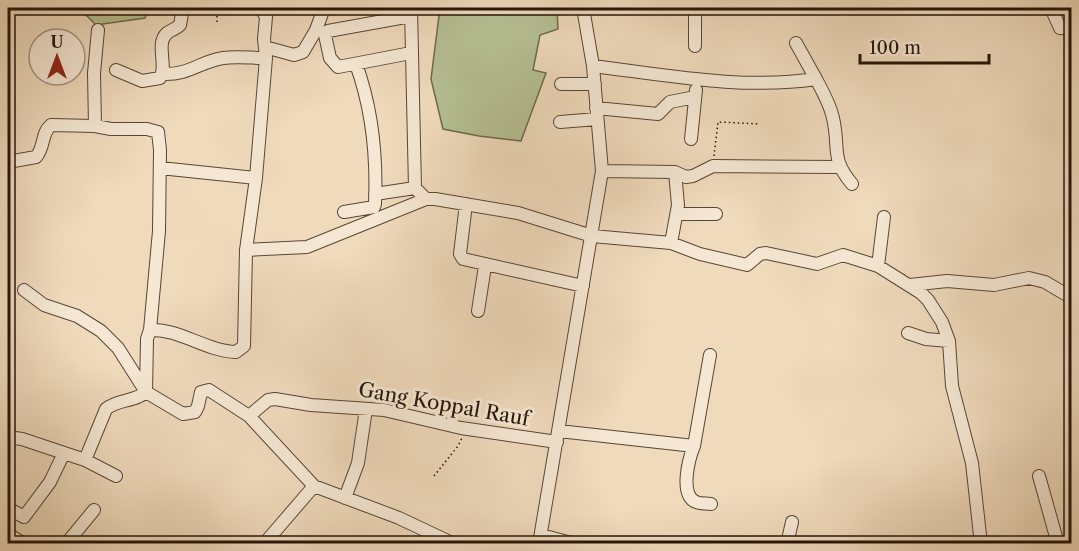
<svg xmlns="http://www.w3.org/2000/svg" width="1079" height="551" viewBox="0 0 1079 551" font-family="'Libre Caslon Text',serif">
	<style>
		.green { fill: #b5c093; stroke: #6d6a4e; stroke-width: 1.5 }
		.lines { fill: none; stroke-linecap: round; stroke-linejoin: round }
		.minor-casing { stroke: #584635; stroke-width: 14 }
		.path { stroke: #251508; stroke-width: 1.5; stroke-dasharray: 1.5 3; stroke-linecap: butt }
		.minor { stroke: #f5e7d3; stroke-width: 12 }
		.labels { text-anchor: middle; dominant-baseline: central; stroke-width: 6; stroke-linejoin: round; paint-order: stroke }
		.street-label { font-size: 20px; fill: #251508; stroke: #f5e7d3 }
	</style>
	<rect width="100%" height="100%" fill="#efdabc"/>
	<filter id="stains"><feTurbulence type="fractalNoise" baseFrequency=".00333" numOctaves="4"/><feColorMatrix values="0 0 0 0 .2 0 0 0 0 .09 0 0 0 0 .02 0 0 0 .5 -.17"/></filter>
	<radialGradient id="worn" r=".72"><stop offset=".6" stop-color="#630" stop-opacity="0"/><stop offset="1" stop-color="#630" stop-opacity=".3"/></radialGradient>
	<path class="green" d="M79,8H149L145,18L96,25Z
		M440,8H557L558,29L540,35L533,70L546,73L521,141L479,136L443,129L431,79Z"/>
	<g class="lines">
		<g class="minor-casing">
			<path id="minor" d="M411,8L415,188L426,199
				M1051,8L1060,28L1072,29
				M411,16L328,31L325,35L330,58L338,67L411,53
				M695,46V8
				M265,47L294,55L303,52L316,30L324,8
				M593,66C667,75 742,90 816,79L796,43
				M116,70L142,81L160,78C168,66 155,44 167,33C171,30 176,29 180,25L183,8
				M163,74C189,75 199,62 223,58C236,56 252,58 266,58
				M816,79C823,92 830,104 833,118C840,148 830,158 852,184
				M561,84H595
				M596,108L658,114L670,102L695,97
				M560,122L597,119
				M95,126L94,73L98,30
				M691,139L696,90
				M8,162L36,157C45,147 41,133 51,125L95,126L111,129H147L158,132L160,150L159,231L150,330
				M602,171L675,172L686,177L693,176L713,166L839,167
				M256,178L266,58L264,39L266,17L261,8
				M375,194L415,188
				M466,204L460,254L463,259L583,286
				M344,212L374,207L375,204C377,158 372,108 356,64
				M678,214H716
				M671,243L678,205L675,172
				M246,250L307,247L426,199H435L518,213L592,236L671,243L700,254L747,265L760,254L766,253L817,264L843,255L878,266L921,293L928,300L942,322L949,341L952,386L972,463L981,544
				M878,266L884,217
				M910,285L947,281L994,285L1029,278L1045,282L1072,298
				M24,290L44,305L77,316L101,331L118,348L146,392L183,414L195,412L198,406L201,392L209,390L249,416L268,400L275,399L311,405L384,410L461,428L557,442
				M478,311L485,266
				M908,333L926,339L949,341
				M249,416L314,486
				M559,431L694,446L710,355
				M8,437L22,439L85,460L106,409C118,399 135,402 146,392L147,339L150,330C178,328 206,351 236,352L244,346L246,250L256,178L160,168
				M694,446C689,458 679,495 696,502C700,504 707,503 711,504
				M85,460L116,476
				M1039,476L1058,544
				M345,498L358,463L366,409
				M8,511H13L24,517L50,482L64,453
				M8,534L24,544
				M541,535L575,544
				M66,544L94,510
				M264,544L314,486L399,518L454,544
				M539,544L602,171L593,66L583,8
				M658,544V543
				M787,544L792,522"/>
		</g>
		<path class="path" d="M217,22V8
			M714,156L718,122L760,124
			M434,476L458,446L462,438"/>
		<use href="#minor" class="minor"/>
	</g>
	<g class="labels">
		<g class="street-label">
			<text transform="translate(444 404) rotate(10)">Gang Koppal Rauf</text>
		</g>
	</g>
	<rect width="1079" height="551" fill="none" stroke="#efdabc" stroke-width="30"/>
	<rect x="9" y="9" width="1061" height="533" fill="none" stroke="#251508" stroke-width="3"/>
	<rect x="15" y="15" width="1049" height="521" fill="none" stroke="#251508" stroke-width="1.5"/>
	<g transform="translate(57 57)"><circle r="28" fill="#f5e7d3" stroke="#a29382" stroke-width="1.5"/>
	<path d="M0-4.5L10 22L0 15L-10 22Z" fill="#8f2418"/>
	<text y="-9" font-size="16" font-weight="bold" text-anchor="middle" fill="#251508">U</text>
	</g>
	<path d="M860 54v9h129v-9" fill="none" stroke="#251508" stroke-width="3"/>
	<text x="869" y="54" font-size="18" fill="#251508" stroke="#f5e7d3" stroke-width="4.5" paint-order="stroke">100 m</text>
	<rect width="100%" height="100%" filter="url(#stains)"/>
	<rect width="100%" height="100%" fill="url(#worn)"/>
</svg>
